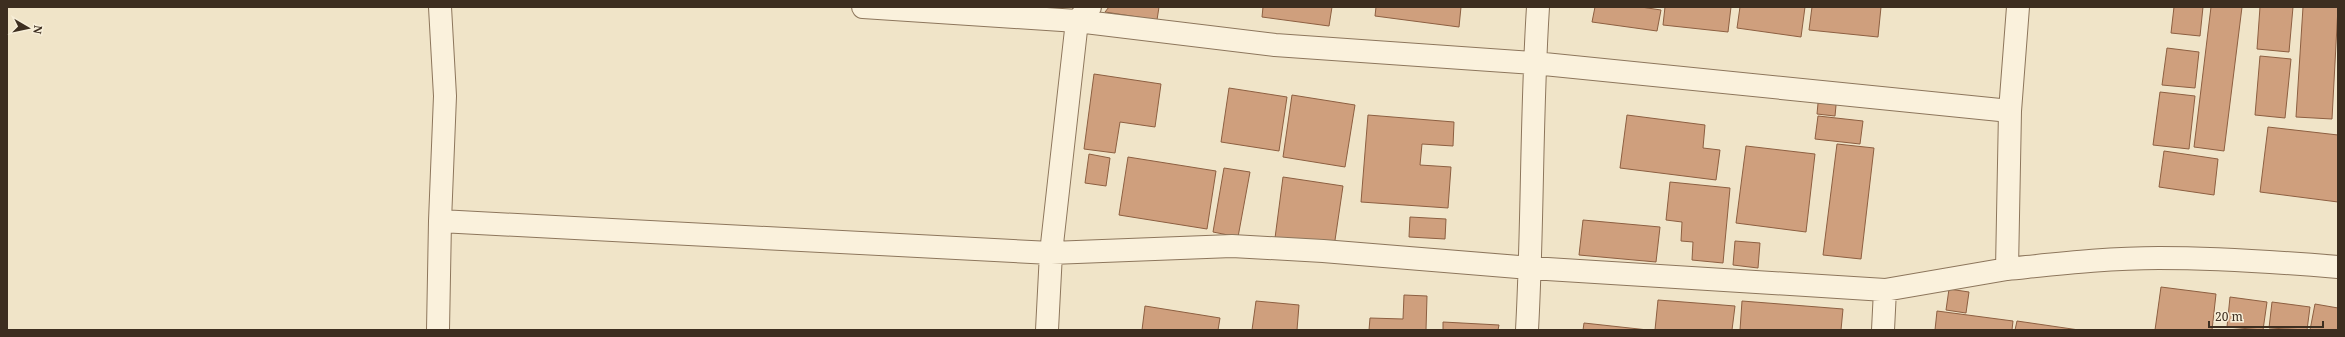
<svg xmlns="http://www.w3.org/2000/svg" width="2345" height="337" viewBox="0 0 2345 337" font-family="'Noto Serif',serif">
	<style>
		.building { fill: #cf9f7d; stroke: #8d5f41 }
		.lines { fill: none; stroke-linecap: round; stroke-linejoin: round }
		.minor-casing { stroke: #8d765c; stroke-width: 24 }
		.minor { stroke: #faf1dc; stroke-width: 22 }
	</style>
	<rect width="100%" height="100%" fill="#f0e4c8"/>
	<path class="building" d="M1109,7H1159L1157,20L1105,12Z
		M1263,7H1332L1329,26L1262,17Z
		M1376,7H1461L1459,27L1375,16Z
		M1595,7H1641L1661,10L1657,31L1592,22Z
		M1665,7H1731L1728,32L1663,25Z
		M1740,7H1805L1801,37L1737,28Z
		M1812,7H1881L1878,37L1809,30Z
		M2174,7H2203L2200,36L2171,33Z
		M2211,7H2242L2224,151L2194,147Z
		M2260,7H2293L2289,52L2257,49Z
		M2303,7H2338L2332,119L2296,117Z
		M2167,48L2199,52L2195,88L2162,85Z
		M2260,56L2291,59L2285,118L2255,115Z
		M1094,74L1161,84L1155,127L1120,122L1115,153L1084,149Z
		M1229,88L1287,97L1279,151L1221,142Z
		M2160,92L2195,96L2189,149L2153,145Z
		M1819,93L1837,95L1835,116L1817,114Z
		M1292,95L1355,105L1345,167L1283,157Z
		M1368,115L1454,122L1453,146L1422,144L1420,165L1451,167L1448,208L1361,202Z
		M1627,115L1705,125L1703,148L1720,150L1716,180L1620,168Z
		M1818,116L1863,121L1860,144L1815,139Z
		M2268,127L2338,135V202L2260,192Z
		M1837,144L1874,148L1861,259L1823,255Z
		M1746,146L1815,154L1806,232L1736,223Z
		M2164,151L2218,159L2214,195L2159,187Z
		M1089,154L1110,158L1106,186L1085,183Z
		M1128,157L1216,171L1207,229L1119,215Z
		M1224,168L1250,172L1238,237L1213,232Z
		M1283,177L1343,186L1334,247L1275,238Z
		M1670,182L1730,188L1723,263L1692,260L1693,242L1681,241L1682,222L1666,220Z
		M1410,217L1446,219L1445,239L1409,237Z
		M1583,220L1660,227L1656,262L1579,255Z
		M1735,241L1760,243L1758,268L1733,265Z
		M2161,287L2216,294L2212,330H2155Z
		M1949,289L1969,292L1966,313L1946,310Z
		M1404,295L1427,296L1426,330H1369L1370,318L1403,319Z
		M2230,297L2267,302L2263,330L2227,327Z
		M1658,300L1735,306L1732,330H1655Z
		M1256,301L1299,305L1297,330H1252Z
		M1742,301L1843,309L1841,330H1740Z
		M2272,302L2310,307L2307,330L2269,328Z
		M2315,304L2338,308V330H2310Z
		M1145,306L1220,318L1218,330H1142Z
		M1937,311L2013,321L2012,330H1935Z
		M2017,321L2079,330H2015Z
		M1443,322L1499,325L1498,330H1443Z
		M1584,323L1648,330H1583Z"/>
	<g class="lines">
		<g class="minor-casing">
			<path id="minor" d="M863,7L1077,21L1275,45L1534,63L2010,111
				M2018,7L2010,111L2007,269C2057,264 2108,258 2159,258C2219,258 2278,262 2338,267
				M440,221L1051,253L1077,21L1090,7
				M438,330L440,221L445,96L440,7
				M1047,330L1051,253L1232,246L1323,251L1531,268L1885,290L2007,269
				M1527,330C1533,222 1531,115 1538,7
				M1883,330L1885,290"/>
		</g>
		<use href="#minor" class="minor"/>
	</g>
	<rect width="2345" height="337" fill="none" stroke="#3d2e20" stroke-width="16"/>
	<g transform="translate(28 28) rotate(99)" stroke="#f7eed8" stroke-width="3" paint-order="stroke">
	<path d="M0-3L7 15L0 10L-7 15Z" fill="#3d2e20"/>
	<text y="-6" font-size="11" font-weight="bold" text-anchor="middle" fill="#3d2e20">N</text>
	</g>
	<path d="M2209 321v6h114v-6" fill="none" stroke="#3d2e20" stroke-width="2"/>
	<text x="2215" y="321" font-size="12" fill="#3d2e20" stroke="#f7eed8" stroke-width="3" paint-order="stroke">20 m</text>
</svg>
